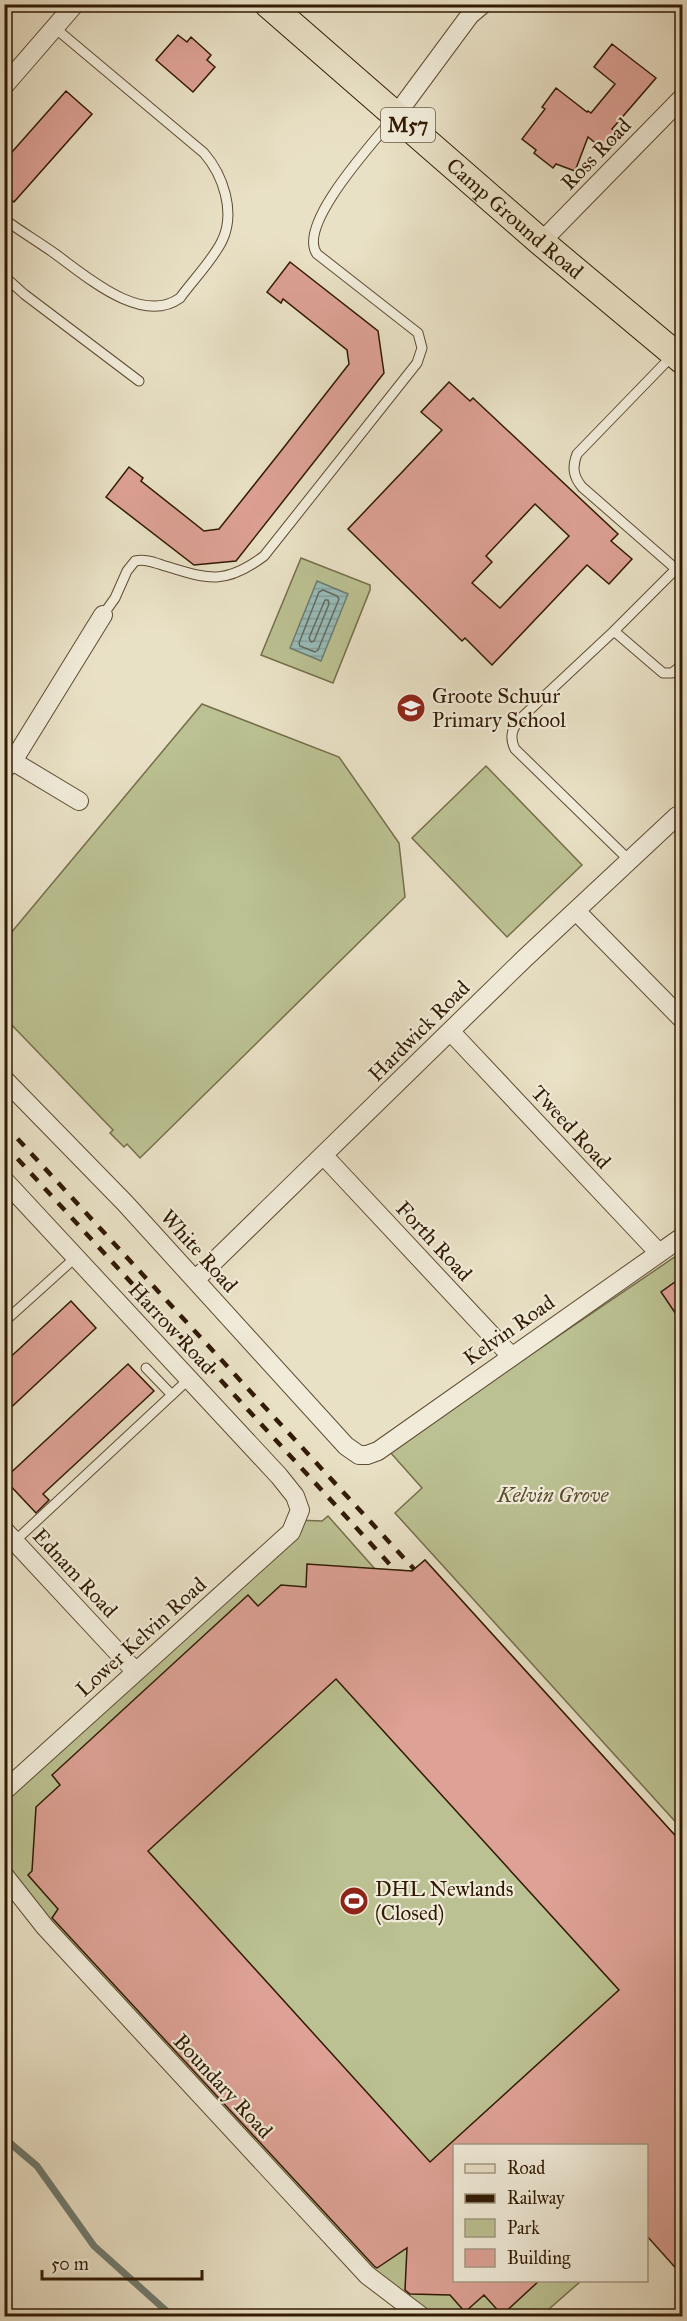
<svg xmlns="http://www.w3.org/2000/svg" width="687" height="2321" viewBox="0 0 687 2321" font-family="'IM FELL Great Primer',serif">
	<style>
		.park { fill: #bbc192; stroke: #766e4a; stroke-width: 1.5 }
		.water { fill: url(#water-rules); stroke: #6f7b70; stroke-width: 1.5 }
		.lines { fill: none; stroke-linecap: round; stroke-linejoin: round }
		.shore { stroke: #646b5e; stroke-width: 1.5 }
		.stream { stroke: #6f7b70; stroke-width: 7 }
		.building { fill: #dda195; stroke: #311a02; stroke-width: 1.5; fill-rule: evenodd }
		.lane-casing { stroke: #5f4c33; stroke-width: 11 }
		.street-casing { stroke: #5f4c33; stroke-width: 20 }
		.primary-casing { stroke: #311a02; stroke-width: 29 }
		.lane { stroke: #f1ecda; stroke-width: 9 }
		.street { stroke: #f1ecda; stroke-width: 18 }
		.primary { stroke: #e9e1c6; stroke-width: 27 }
		.rail { stroke: #311a02; stroke-width: 4.5; stroke-dasharray: 10 10; stroke-linecap: butt }
		.labels { text-anchor: middle; dominant-baseline: central; stroke-width: 4.5; stroke-linejoin: round; paint-order: stroke }
		.shield { fill: #f1ecda; stroke: #6b5943; stroke-width: 1.5 }
		.shield-label { font-size: 20px; font-weight: bold; fill: #311a02 }
		.street-label { font-size: 21px; fill: #311a02; stroke: #f1ecda }
		.poi-label { font-size: 21px; fill: #311a02; stroke: #f1ecda; text-anchor: start }
		.park-label { font-size: 21px; font-style: italic; fill: #5a4c2d; stroke: #f1ecda }
	</style>
	<defs>
		<pattern id="water-rules" width="6" height="5" patternUnits="userSpaceOnUse" patternTransform="scale(1.5)"><rect width="6" height="5" fill="#98bcb9"/><path d="M0 2.5h6" fill="none" stroke="#83a19d"/></pattern>
	</defs>
	<rect width="100%" height="100%" fill="#e9e1c6"/>
	<filter id="stains"><feTurbulence type="fractalNoise" baseFrequency=".00333" numOctaves="4"/><feColorMatrix values="0 0 0 0 .2 0 0 0 0 .09 0 0 0 0 .02 0 0 0 .5 -.17"/></filter>
	<radialGradient id="worn" r=".72"><stop offset=".6" stop-color="#630" stop-opacity="0"/><stop offset="1" stop-color="#630" stop-opacity=".3"/></radialGradient>
	<path class="park" d="M301,558L370,585V590L333,683L261,655Z
		M202,704L339,757L399,843L405,897L140,1158L127,1144L124,1147L110,1133L113,1130L5,1018V940Z
		M486,766L582,865L507,937L412,838Z
		M682,1252V1829L395,1513L422,1488L389,1451Z
		M328,1516L375,1569L412,1571L425,1560L682,1843V2188L647,2221L646,2146H454V2280L581,2281L541,2316H421L367,2275L5,1875L4,1791L296,1520L322,1521Z"/>
	<path class="water" d="M317,581L348,594L321,661L290,648Z"/>
	<g class="lines">
		<path class="shore" d="M323,590L337,596L339,599L318,650L315,652L300,646L299,643L319,592Z
			M325,600H328L329,604L314,641L311,642L309,638Z"/>
		<path class="stream" d="M4,2138L37,2166L94,2246L172,2316"/>
	</g>
	<path class="building" d="M178,35L187,42L191,37L211,55L207,60L215,67L193,92L156,60Z
		M612,44L656,78L612,129L618,134L605,151L588,137L575,171L556,164L553,168L534,153L536,150L522,139L545,109L542,107L556,88L587,112L588,111L591,113L615,84L594,67Z
		M66,91L92,114L14,202L4,194V161Z
		M290,262L378,331L384,373L236,561L194,565L106,497L129,467L143,478L141,481L204,531L219,529L281,451L349,364L347,350L283,299L281,303L267,292Z
		M449,382L470,401L473,398L618,534L611,541L632,559L609,584L587,565L492,665L465,638L462,641L348,529L442,430L421,412ZM535,504L569,536L500,608L472,583L492,562L486,556Z
		M682,1277V1323L661,1292Z
		M71,1301L96,1328L4,1414V1363Z
		M128,1364L154,1391L43,1494L49,1500L36,1513L4,1479Z
		M425,1560L682,1843V2275L646,2235V2145H454V2280H540L502,2315L484,2295L465,2312L450,2295L410,2294L405,2290L407,2248L377,2268L375,2267L54,1920L52,1918L58,1909L28,1875L32,1871L36,1807L60,1785L52,1775L248,1595L258,1606L281,1585L306,1587L307,1564L412,1571ZM336,1679L619,1990L430,2162L148,1851Z"/>
	<g class="lines">
		<g class="lane-casing">
			<path id="lane" d="M4,219C20,231 37,241 54,253C85,275 141,326 180,298C193,280 212,261 222,241C236,212 223,175 204,153L55,28
				M4,276L24,294L139,381
				M672,356L577,454C572,467 573,476 582,487L676,569
				M103,615L115,598L127,571L135,561C145,559 153,562 162,565C207,579 224,586 264,556L417,363L422,348L418,333L317,254C296,225 375,141 394,117
				M614,631L663,673H672L682,665
				M630,861L515,749C509,737 512,728 521,718L614,631L682,563
				M4,1322L76,1257
				M146,1368L172,1395
				M15,1541L189,1379
				M4,2253L5,2254"/>
		</g>
		<g class="street-casing">
			<path id="street" d="M4,86L75,4
				M396,115L470,15L483,4
				M541,242L682,98
				M4,756L79,801
				M4,770L13,761L103,615
				M577,912L682,1019
				M451,1032L659,1253
				M4,1079L125,1203L346,1446L359,1455H367L378,1451L682,1237
				M324,1156L511,1356
				M4,1180L279,1476L295,1496L300,1510L291,1532L4,1791
				M195,1280L524,959L677,816
				M4,1530L136,1672
				M4,1875L45,1927L367,2275L421,2316"/>
		</g>
		<g class="primary-casing">
			<g id="primary">
				<path id="s1" d="M268,4L541,242L682,360"/>
			</g>
		</g>
		<use href="#lane" class="lane"/>
		<use href="#street" class="street"/>
		<use href="#primary" class="primary"/>
		<path class="rail" d="M4,1124L414,1569
			M4,1144L395,1570"/>
	</g>
	<defs>
		<g id="school-disc" transform="scale(1.5)"><circle r="9.5" fill="#8f2418" stroke="#f1ecda"/><path d="M0-5L7-2L0 1L-7-2ZM-4 1L0 2.5L4 1V4Q0 6-4 4Z" fill="#fff"/></g>
		<g id="stadium-disc" transform="scale(1.5)"><circle r="9.5" fill="#8f2418" stroke="#f1ecda"/><path d="M0-5a6.5 5 0 1 0 0 10a6.5 5 0 1 0 0-10ZM-3.5-1.8h7v3.6h-7Z" fill="#fff"/></g>
	</defs>
	<g fill-rule="evenodd">
		<use href="#school-disc" x="411" y="708"/>
		<use href="#stadium-disc" x="354" y="1901"/>
	</g>
	<g class="labels">
		<rect class="shield" x="381" y="108" width="54" height="34" rx="4.5"/>
		<g class="shield-label">
			<text x="408" y="125">M57</text>
		</g>
		<g class="street-label">
			<text transform="translate(596 154) rotate(-46)">Ross Road</text>
			<text stroke="none"><textPath href="#s1" startOffset="327">Camp Ground Road</textPath></text>
			<text transform="translate(419 1031) rotate(-45)">Hardwick Road</text>
			<text transform="translate(571 1127) rotate(47)">Tweed Road</text>
			<text transform="translate(434 1241) rotate(47)">Forth Road</text>
			<text transform="translate(199 1251) rotate(48)">White Road</text>
			<text transform="translate(172 1328) rotate(47)">Harrow Road</text>
			<text transform="translate(509 1330) rotate(-35)">Kelvin Road</text>
			<text transform="translate(75 1573) rotate(47)">Ednam Road</text>
			<text transform="translate(141 1637) rotate(-42)">Lower Kelvin Road</text>
			<text transform="translate(223 2086) rotate(47)">Boundary Road</text>
		</g>
		<g class="poi-label">
			<text x="432" y="696">Groote Schuur<tspan x="432" dy="24">Primary School</tspan></text>
			<text x="375" y="1889">DHL Newlands<tspan x="375" dy="24">(Closed)</tspan></text>
		</g>
		<g class="park-label">
			<text x="553" y="1495">Kelvin Grove</text>
		</g>
	</g>
	<rect width="687" height="2321" fill="none" stroke="#e9e1c6" stroke-width="24"/>
	<rect x="6" y="6" width="675" height="2309" fill="none" stroke="#311a02" stroke-width="3"/>
	<rect x="12" y="12" width="663" height="2297" fill="none" stroke="#311a02" stroke-width="1.5"/>
	<rect x="453" y="2144" width="195" height="138" fill="#f1ecda" stroke="#a49884" stroke-width="1.5"/>
	<rect x="465" y="2164" width="30" height="9" fill="#e9e1c6" stroke="#a49884" stroke-width="1.5"/>
	<text x="507" y="2174" font-size="18" fill="#311a02">Road</text>
	<rect x="465" y="2194" width="30" height="9" fill="#311a02" stroke="#a49884" stroke-width="1.5"/>
	<text x="507" y="2204" font-size="18" fill="#311a02">Railway</text>
	<rect x="465" y="2219" width="30" height="18" fill="#bbc192" stroke="#a49884" stroke-width="1.5"/>
	<text x="507" y="2234" font-size="18" fill="#311a02">Park</text>
	<rect x="465" y="2249" width="30" height="18" fill="#dda195" stroke="#a49884" stroke-width="1.5"/>
	<text x="507" y="2264" font-size="18" fill="#311a02">Building</text>
	<path d="M42 2270v9h160v-9" fill="none" stroke="#311a02" stroke-width="3"/>
	<text x="51" y="2270" font-size="18" fill="#311a02" stroke="#f1ecda" stroke-width="4.5" paint-order="stroke">50 m</text>
	<rect width="100%" height="100%" filter="url(#stains)"/>
	<rect width="100%" height="100%" fill="url(#worn)"/>
</svg>
